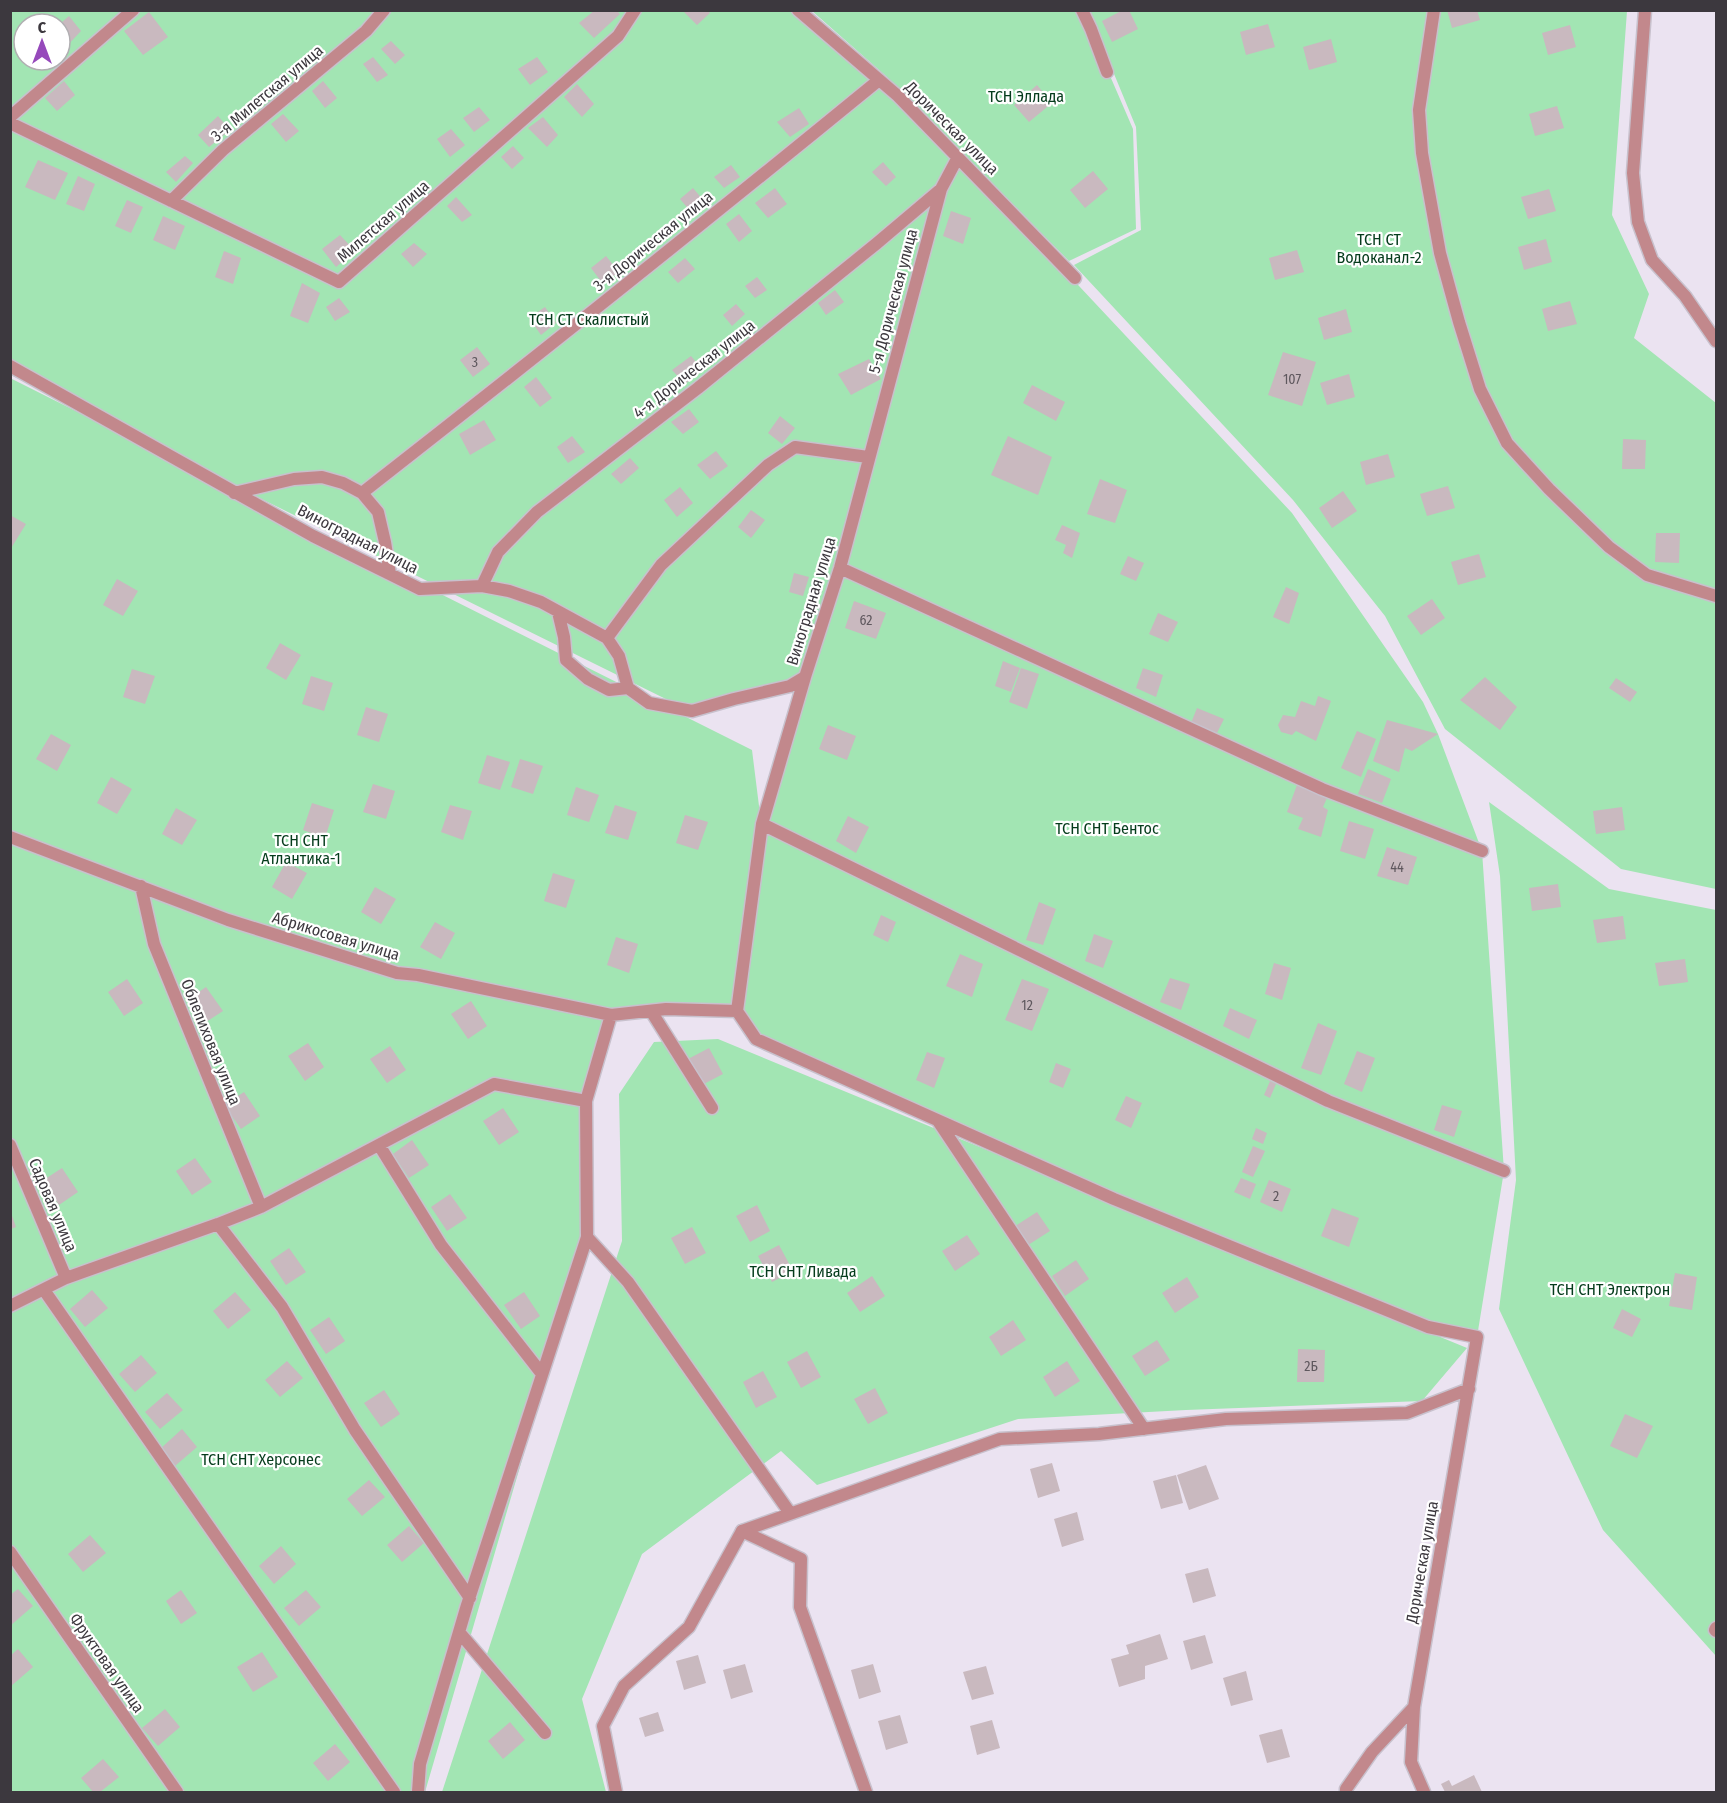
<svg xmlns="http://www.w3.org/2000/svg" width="1727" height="1803" viewBox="0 0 1727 1803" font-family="'Fira Sans Condensed',sans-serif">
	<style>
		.green { fill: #a2e5b3; fill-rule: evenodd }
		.building { fill: #c9b9bf }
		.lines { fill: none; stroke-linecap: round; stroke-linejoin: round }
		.service-casing { stroke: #c8c1cd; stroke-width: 15 }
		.minor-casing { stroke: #c8c1cd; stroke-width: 15 }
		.service { stroke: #c2888c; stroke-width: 12 }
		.minor { stroke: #c2888c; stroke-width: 12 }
		.labels { text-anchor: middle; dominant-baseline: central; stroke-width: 4.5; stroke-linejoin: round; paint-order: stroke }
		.number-label { font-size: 14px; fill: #5f585e }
		.street-label { font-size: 16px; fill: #3c383e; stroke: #fff }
		.park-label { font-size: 16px; fill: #053c1c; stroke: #fff }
	</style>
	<rect width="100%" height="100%" fill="#ebe3f1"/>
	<path class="green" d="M10,11H796L958,157L1292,513L1423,702L1438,734L1482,851L1504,1171L1477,1337L1428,1327L756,1039L737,1011L612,1015L586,1101L587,1237L425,1792H11L10,378L752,750L761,822L868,457L799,678L682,707L11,375ZM24,24H60V60H24Z
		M812,11H1082L1133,129L1136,229L1069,261L886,76Z
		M1088,11H1627L1612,215L1649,294L1634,338L1716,403V889L1621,869L1445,729L1385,616L1293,500L1074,265L1141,230L1136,127Z
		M1489,802L1609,889L1716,910V1656L1603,1530L1499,1309L1516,1180L1500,876Z
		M718,1039L1467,1348L1422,1401L1186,1410L1018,1419L817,1485L781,1451L642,1554L582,1699L606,1792H442L622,1241L619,1094L654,1042Z"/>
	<path class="building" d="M595,10H616L620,14L594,38L579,23Z
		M682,10H707L710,13L697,25Z
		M1123,10H1129L1138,29L1112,42L1102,21Z
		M1447,10H1477L1480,20L1452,28Z
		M149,12L168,37L143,55L124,31Z
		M69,16L81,31L64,49L60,44V24Z
		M1268,24L1275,47L1246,55L1240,32Z
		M1570,25L1576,47L1548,55L1542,33Z
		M1331,39L1337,62L1309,70L1303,47Z
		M391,41L405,55L395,64L381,49Z
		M373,57L388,75L377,82L363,64Z
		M537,57L548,72L530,85L518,69Z
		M26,60H47L35,70Z
		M64,81L75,95L57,111L45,98Z
		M323,81L337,98L325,108L312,91Z
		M577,84L594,104L582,117L564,97Z
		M1037,85L1052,103L1029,122L1014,105Z
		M1557,106L1564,128L1535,136L1529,114Z
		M479,107L490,120L474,132L463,118Z
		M799,108L809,124L790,137L777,122Z
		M283,114L299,131L286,142L271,124Z
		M218,116L230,130L209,147L198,135Z
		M543,117L558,135L547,147L528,128Z
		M451,129L465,145L450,157L437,139Z
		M513,146L524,158L512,169L501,157Z
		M185,156L193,163L176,182L166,172Z
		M38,160L68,173L55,200L25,187Z
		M883,162L896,177L886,186L872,172Z
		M731,165L740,177L724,188L714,177Z
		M1093,171L1108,189L1085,208L1070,190Z
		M78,176L95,184L84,211L66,204Z
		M693,188L704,201L691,212L680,199Z
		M775,188L787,204L768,218L755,203Z
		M1549,189L1556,211L1528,219L1521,197Z
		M456,197L472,215L462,222L447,206Z
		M127,200L143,207L131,233L115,226Z
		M951,211L971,218L963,244L943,236Z
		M739,214L752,231L739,242L726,224Z
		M163,216L185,226L175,250L153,240Z
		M340,235L355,251L336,267L322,249Z
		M1546,239L1552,262L1524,270L1518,247Z
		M414,243L427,254L413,267L401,254Z
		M1297,250L1304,272L1275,280L1269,258Z
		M224,251L241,258L233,284L215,277Z
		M606,256L619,272L603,284L591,268Z
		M685,258L695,269L678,283L668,272Z
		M757,277L767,290L755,298L745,286Z
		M302,283L320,293L308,323L290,316Z
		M835,290L844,302L826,315L818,303Z
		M339,298L350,312L335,321L326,307Z
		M1570,301L1577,324L1548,331L1542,309Z
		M736,304L745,314L732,326L723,315Z
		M545,307L556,323L541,335L529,318Z
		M1346,309L1352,332L1324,340L1318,318Z
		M477,347L490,364L473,377L460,360Z
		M1283,352L1316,362L1302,406L1268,395Z
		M691,356L703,370L685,384L672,370Z
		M869,359L881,379L851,395L838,374Z
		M1349,374L1355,397L1327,405L1320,383Z
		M536,377L552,398L540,407L524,387Z
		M1032,385L1065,402L1056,421L1023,403Z
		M689,409L699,422L683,434L671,422Z
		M780,416L795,428L782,444L768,433Z
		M484,420L496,440L470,455L459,434Z
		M572,436L585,452L568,463L557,447Z
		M1008,436L1052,457L1038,495L991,475Z
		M1623,439L1646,440L1645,469H1622Z
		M716,451L728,466L710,479L697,465Z
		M1388,454L1395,477L1366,485L1360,462Z
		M630,458L639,468L621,484L611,474Z
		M1100,479L1127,490L1115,523L1087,514Z
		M1448,486L1455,508L1427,516L1420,494Z
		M680,487L693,503L677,517L664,500Z
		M1343,491L1357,511L1332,528L1319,508Z
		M751,510L765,520L751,538L738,527Z
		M10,515L26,524L10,550Z
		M1062,525L1080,533L1072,558L1063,553L1066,545L1055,540Z
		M1656,533H1680L1679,563L1655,562Z
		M1479,554L1486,577L1458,585L1451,562Z
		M1128,556L1144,563L1136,581L1120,574Z
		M794,573L809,577L803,596L789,592Z
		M117,579L138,591L123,616L103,605Z
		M1286,587L1299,593L1289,624L1273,617Z
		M1432,599L1445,618L1421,635L1407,616Z
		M854,601L886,613L876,639L845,628Z
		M1158,613L1178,622L1168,642L1149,634Z
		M280,643L301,655L286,680L266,668Z
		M1003,661L1020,668L1011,692L995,686Z
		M1021,668L1039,674L1027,709L1009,702Z
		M1143,668L1163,675L1156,697L1136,688Z
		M132,669L155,676L145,704L123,697Z
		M311,676L333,683L324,711L302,704Z
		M1485,677L1517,707L1500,730L1460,700Z
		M1616,678L1637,692L1630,702L1609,688Z
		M1318,696L1331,701L1316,741L1296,731L1292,735L1281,732L1278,725L1283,715L1295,717L1301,701L1315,706Z
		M366,707L388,714L379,742L357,735Z
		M1197,708L1224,719L1216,735L1191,723Z
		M1387,720L1438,734L1412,751L1405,748L1399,772L1373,761Z
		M828,725L856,736L847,760L819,749Z
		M1357,731L1376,739L1361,777L1341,768Z
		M51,734L71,745L57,771L36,759Z
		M487,755L510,762L500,790L478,783Z
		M520,759L543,766L533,794L511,787Z
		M1368,769L1391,779L1382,803L1358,794Z
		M111,777L132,789L117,814L97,803Z
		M373,784L395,791L386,819L363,812Z
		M1297,785L1327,798L1323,807L1328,810L1321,837L1298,829L1303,818L1287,812Z
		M576,787L599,795L589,822L567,815Z
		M312,803L334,810L325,838L303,830Z
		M450,805L472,811L463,840L441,832Z
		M615,805L637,812L628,840L605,833Z
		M1622,807L1625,830L1596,834L1593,811Z
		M176,808L197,820L182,845L162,834Z
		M685,815L708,822L698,850L676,843Z
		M848,816L869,827L856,853L836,841Z
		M1349,821L1374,829L1365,859L1340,851Z
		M1387,847L1417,857L1408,885L1377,876Z
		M286,862L307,873L292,899L272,887Z
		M553,873L575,880L566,908L544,901Z
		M1558,884L1561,907L1532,911L1529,888Z
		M375,887L396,899L381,924L361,912Z
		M1039,902L1056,909L1043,945L1026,940Z
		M881,915L896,922L888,942L873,935Z
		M1623,916L1626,939L1597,943L1593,920Z
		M435,922L455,933L441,959L420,947Z
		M1094,934L1113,941L1103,968L1085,961Z
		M616,937L638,944L629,973L607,965Z
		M960,954L983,964L972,997L946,986Z
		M1685,959L1688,982L1659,986L1655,963Z
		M1274,963L1291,968L1282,1000L1265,994Z
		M1170,978L1190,984L1181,1010L1160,1002Z
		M127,979L143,1003L124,1016L108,992Z
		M1022,979L1049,989L1032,1031L1005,1020Z
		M206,987L223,1011L203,1024L187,1000Z
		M471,1001L487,1026L468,1039L451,1014Z
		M1230,1008L1257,1020L1249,1039L1223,1026Z
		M1318,1023L1337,1031L1321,1075L1301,1068Z
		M308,1043L324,1067L305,1081L288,1056Z
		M390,1046L406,1070L387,1083L370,1059Z
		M709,1048L723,1074L702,1085L688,1059Z
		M1357,1051L1375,1058L1362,1092L1344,1084Z
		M927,1052L945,1058L934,1088L916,1080Z
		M1056,1063L1071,1069L1063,1088L1049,1082Z
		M1270,1081L1276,1084L1270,1098L1264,1095Z
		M244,1092L260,1116L241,1129L224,1105Z
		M1126,1096L1142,1103L1131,1128L1115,1120Z
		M1442,1105L1462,1111L1454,1137L1434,1130Z
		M503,1108L519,1132L499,1145L483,1121Z
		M1256,1128L1267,1133L1263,1144L1252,1139Z
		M412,1140L429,1165L409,1178L393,1154Z
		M1253,1146L1265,1151L1253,1177L1242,1172Z
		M195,1158L212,1182L192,1195L176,1171Z
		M62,1168L78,1192L59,1205L42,1181Z
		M1241,1178L1256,1184L1250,1199L1234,1192Z
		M1269,1180L1291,1189L1282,1212L1260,1202Z
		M450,1194L467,1218L447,1231L431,1207Z
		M757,1205L770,1231L750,1242L736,1216Z
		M1332,1208L1359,1218L1349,1247L1321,1236Z
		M1037,1212L1050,1231L1025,1247L1012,1228Z
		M11,1213L16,1227L11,1229Z
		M692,1227L706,1253L685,1264L671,1238Z
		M967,1235L980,1254L955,1271L942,1251Z
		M779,1245L793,1271L772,1282L758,1256Z
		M289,1248L306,1272L286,1285L270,1261Z
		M1076,1260L1089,1279L1065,1296L1052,1276Z
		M1675,1273L1697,1277L1692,1310L1669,1306Z
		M872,1276L885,1296L860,1312L847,1293Z
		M1187,1277L1199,1297L1175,1313L1162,1293Z
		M92,1290L108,1308L85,1327L70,1309Z
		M235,1292L251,1310L228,1329L213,1311Z
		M524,1292L540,1316L521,1329L504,1305Z
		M1622,1309L1641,1319L1632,1337L1613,1328Z
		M329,1317L345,1341L326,1354L310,1330Z
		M1013,1320L1026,1340L1001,1356L989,1337Z
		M1157,1340L1170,1360L1145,1376L1132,1356Z
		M1298,1349L1325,1350L1324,1382H1297Z
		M807,1351L821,1377L801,1388L787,1362Z
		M141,1355L157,1373L135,1392L119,1374Z
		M287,1361L303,1378L280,1397L265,1380Z
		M1067,1361L1080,1381L1055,1397L1043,1377Z
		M763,1371L777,1397L756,1408L743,1382Z
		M875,1388L888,1413L868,1424L854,1399Z
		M384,1390L400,1414L381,1427L364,1403Z
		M167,1393L183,1410L160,1429L145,1412Z
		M1625,1414L1653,1426L1637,1458L1610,1446Z
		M182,1429L197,1447L175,1466L160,1449Z
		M1052,1463L1060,1491L1038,1498L1030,1469Z
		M1206,1465L1219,1499L1189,1510L1177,1475Z
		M1176,1475L1183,1503L1161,1509L1153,1481Z
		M369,1480L385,1497L362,1516L347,1499Z
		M1077,1512L1084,1540L1062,1547L1054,1519Z
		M409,1526L424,1543L402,1562L387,1545Z
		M90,1535L106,1553L83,1572L68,1554Z
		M281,1546L296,1564L274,1584L259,1566Z
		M1208,1568L1216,1596L1193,1603L1185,1574Z
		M18,1589L33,1606L10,1626V1595Z
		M181,1590L197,1613L181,1624L166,1601Z
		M306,1590L321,1607L299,1626L284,1608Z
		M1160,1634L1168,1659L1145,1666V1679L1119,1687L1111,1659L1129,1654L1126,1645Z
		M1205,1635L1213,1663L1191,1670L1183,1641Z
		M18,1649L33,1667L10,1687V1656Z
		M262,1652L278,1677L253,1692L237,1667Z
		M698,1655L706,1683L684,1690L676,1661Z
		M745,1664L753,1692L731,1699L723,1670Z
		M873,1664L881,1692L859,1699L851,1670Z
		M986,1666L994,1694L972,1700L963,1672Z
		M1246,1671L1253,1700L1231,1706L1223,1678Z
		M165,1709L180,1727L158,1746L142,1728Z
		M658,1712L664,1731L645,1737L639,1718Z
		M900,1715L908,1743L886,1750L878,1721Z
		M992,1720L1000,1748L977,1755L970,1726Z
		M510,1722L525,1740L503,1759L488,1741Z
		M1282,1729L1290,1757L1267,1763L1259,1735Z
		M335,1744L350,1762L328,1781L313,1763Z
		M103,1759L119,1777L100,1792H93L81,1778Z
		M1474,1775L1482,1792H1445L1441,1784L1449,1780L1452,1786Z"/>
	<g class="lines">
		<g class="service-casing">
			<path id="service" d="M798,10L898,96L1075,278
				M1082,10L1091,29L1107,72
				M1434,10L1419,110L1422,153L1440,253L1459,322L1480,389L1507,443L1549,489L1609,547L1647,575L1716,596
				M1645,10L1633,173L1638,222L1652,260L1685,296L1716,341
				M10,117L133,10
				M10,123L339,282L618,36L635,10
				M171,201L223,150L366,31L384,10
				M10,366L313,536L420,589L482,586L509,591L541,602L607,638L619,656L628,688L649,703L692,711L734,699L790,686L805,677L840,568L941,189L958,157
				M234,493L294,479L322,477L343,483L362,493L378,512L385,542L390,574
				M362,493C536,357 708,220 879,80
				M840,568L1322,789L1482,851
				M482,586L498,552L537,512L698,388L876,244L941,189
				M558,612L564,637L566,660L588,679L609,690L628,688
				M607,638L661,565L768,465L795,447L868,457
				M805,677L762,824L737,1011L756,1039L1114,1199L1428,1327L1477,1337L1414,1707L1411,1762L1424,1792
				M762,824L1328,1101L1504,1171
				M10,837L228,920L397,973L418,975L611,1015L666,1009L737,1011
				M141,886L154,944L261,1207
				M651,1011L712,1108
				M938,1121L1144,1429
				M10,1145L66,1278
				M379,1145L441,1245L542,1374
				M218,1224L282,1307L355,1430L470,1598
				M587,1237L628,1282L790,1513
				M44,1290L394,1792
				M10,1306L66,1278L218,1224L261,1207L494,1084L586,1101L611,1015
				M10,1552L177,1792
				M1716,1628L1715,1630L1716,1631
				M459,1632L545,1733
				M418,1792L420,1764L467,1605L587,1237L586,1101
				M616,1792L603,1726L624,1686L689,1627L742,1531L1000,1439L1099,1434L1226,1419L1407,1413L1469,1389
				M1346,1792V1789L1372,1752L1414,1707"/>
		</g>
		<g class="minor-casing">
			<path id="minor" d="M742,1531L801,1559L800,1607L866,1792"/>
		</g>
		<use href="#service" class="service"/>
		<use href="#minor" class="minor"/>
	</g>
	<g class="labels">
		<g class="number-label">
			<text x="475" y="362">3</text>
			<text x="1292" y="379">107</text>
			<text x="866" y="620">62</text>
			<text x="1397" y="867">44</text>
			<text x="1027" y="1005">12</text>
			<text x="1276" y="1196">2</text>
			<text x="1311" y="1366">2Б</text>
		</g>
		<g class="street-label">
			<text transform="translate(267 93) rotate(-40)">3-я Милетская улица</text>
			<text transform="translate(952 128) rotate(45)">Дорическая улица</text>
			<text transform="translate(383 221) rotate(-41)">Милетская улица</text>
			<text transform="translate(653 241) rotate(-39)">3-я Дорическая улица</text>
			<text transform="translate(893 301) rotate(-75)">5-я Дорическая улица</text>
			<text transform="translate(694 369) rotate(-38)">4-я Дорическая улица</text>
			<text transform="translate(358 539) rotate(27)">Виноградная улица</text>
			<text transform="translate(811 601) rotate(-73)">Виноградная улица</text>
			<text transform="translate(336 936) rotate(17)">Абрикосовая улица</text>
			<text transform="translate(211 1042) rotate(68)">Облепиховая улица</text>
			<text transform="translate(53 1205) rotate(67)">Садовая улица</text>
			<text transform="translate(1422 1562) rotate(-80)">Дорическая улица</text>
			<text transform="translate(107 1663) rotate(55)">Фруктовая улица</text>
		</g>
		<g class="park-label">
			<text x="1026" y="96">ТСН Эллада</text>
			<text x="1379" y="239">ТСН СТ<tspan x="1379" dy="18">Водоканал-2</tspan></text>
			<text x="589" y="319">ТСН СТ Скалистый</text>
			<text x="1107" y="828">ТСН СНТ Бентос</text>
			<text x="301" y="840">ТСН СНТ<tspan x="301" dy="18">Атлантика-1</tspan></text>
			<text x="803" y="1271">ТСН СНТ Ливада</text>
			<text x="1610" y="1289">ТСН СНТ Электрон</text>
			<text x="261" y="1459">ТСН СНТ Херсонес</text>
		</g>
	</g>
	<rect width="1727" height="1803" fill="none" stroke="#3c383e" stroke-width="24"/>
	<g transform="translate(42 42)"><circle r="28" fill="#ffffff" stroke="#b1afb2" stroke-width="1.5"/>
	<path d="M0-4.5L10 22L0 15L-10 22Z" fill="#9649bb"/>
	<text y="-9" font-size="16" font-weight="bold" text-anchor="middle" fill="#3c383e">С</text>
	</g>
</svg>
